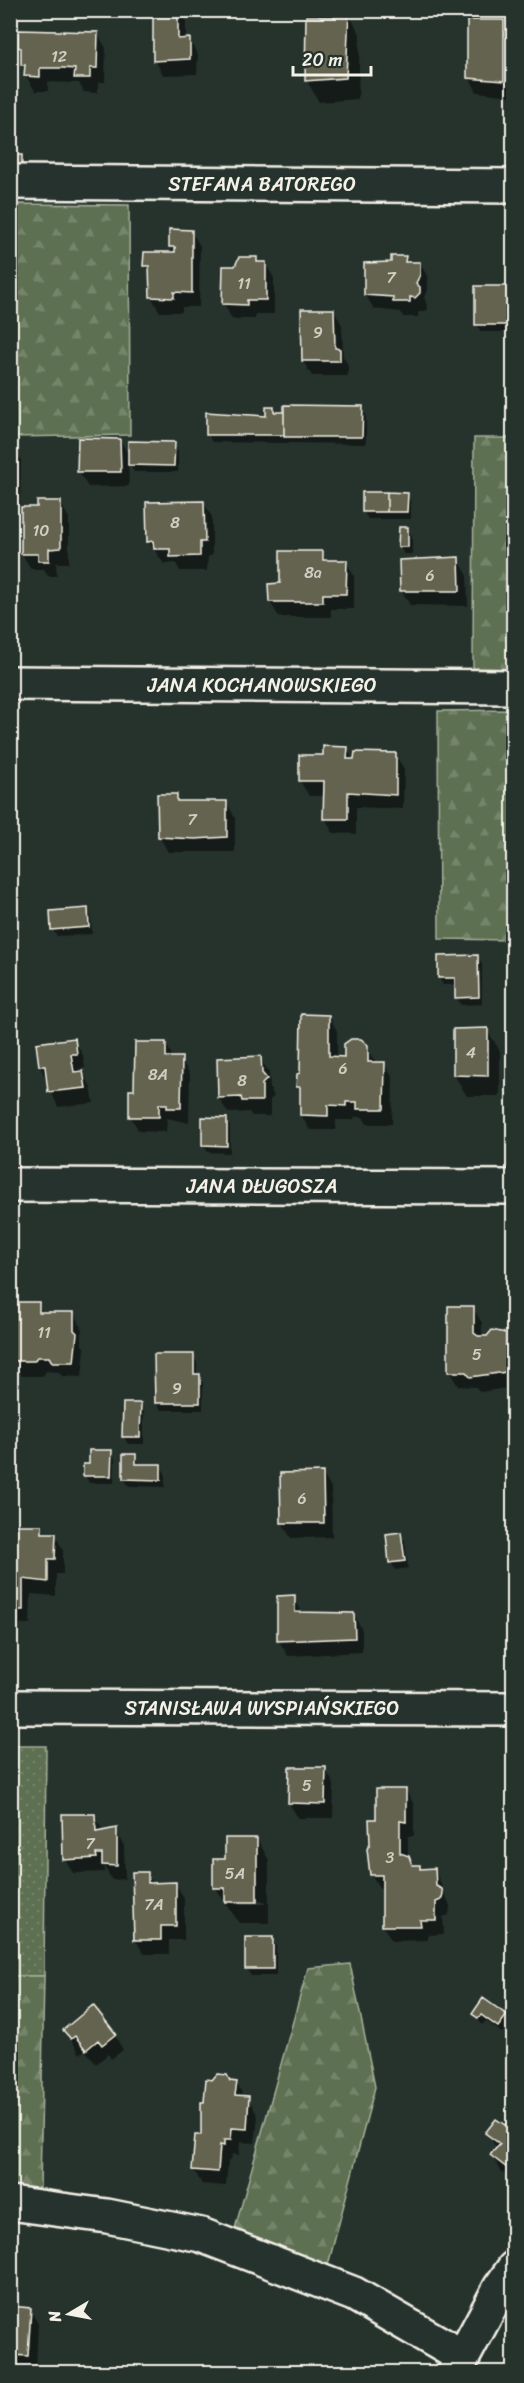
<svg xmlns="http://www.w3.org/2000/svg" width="524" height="2383" viewBox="0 0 524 2383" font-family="Sriracha,sans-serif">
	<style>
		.grass { fill: url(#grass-dots); stroke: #a8b09c; stroke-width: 1.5 }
		.forest { fill: url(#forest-firs); stroke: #a8b09c; stroke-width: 1.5 }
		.shadow { fill: #0007; fill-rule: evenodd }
		.building { fill: #64644f; stroke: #f4f1e8; stroke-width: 1.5 }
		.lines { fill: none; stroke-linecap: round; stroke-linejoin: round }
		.minor-casing { stroke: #f4f1e8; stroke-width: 38 }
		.minor { stroke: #26332d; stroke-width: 33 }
		.labels { text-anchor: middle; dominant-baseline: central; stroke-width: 4.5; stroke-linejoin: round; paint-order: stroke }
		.number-label { font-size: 16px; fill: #d0cec2 }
		.street-label { font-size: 20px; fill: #f4f1e8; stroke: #26332d }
	</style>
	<defs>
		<pattern id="grass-dots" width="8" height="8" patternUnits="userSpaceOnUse" patternTransform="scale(1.5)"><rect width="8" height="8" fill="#5d6f51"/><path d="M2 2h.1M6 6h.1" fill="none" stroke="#75846a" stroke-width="1.8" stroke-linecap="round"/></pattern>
		<pattern id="forest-firs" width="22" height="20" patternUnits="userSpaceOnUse" patternTransform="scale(1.5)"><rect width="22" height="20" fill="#5d6f51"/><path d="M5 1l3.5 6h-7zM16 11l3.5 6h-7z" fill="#75846a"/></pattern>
	</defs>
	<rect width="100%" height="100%" fill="#26332d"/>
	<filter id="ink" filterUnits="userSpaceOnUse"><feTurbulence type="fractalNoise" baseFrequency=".0167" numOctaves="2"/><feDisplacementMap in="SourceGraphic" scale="12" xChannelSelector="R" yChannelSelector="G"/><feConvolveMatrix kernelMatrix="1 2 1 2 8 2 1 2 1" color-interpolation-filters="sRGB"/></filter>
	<g filter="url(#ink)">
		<path class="grass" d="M11,1746H46L44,1976H11Z"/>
		<path class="forest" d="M10,204L129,205L130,435L11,437Z
			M474,438H513V669L473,668Z
			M513,710V940L439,939L438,711Z
			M350,1964L375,2087L328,2265L234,2232L308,1968Z
			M11,1976H44L40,2188L11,2187Z"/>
		<path class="shadow" d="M10,10H13L12,24H10Z
			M154,10H181L186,19V40H189L198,55L197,74L163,75L155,60Z
			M348,13L360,34L358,99L319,102L307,81L336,18Z
			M503,22L512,37L511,96L477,92L469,77Z
			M97,33L106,48L105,82H98V93L84,92L79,83H72L48,82V91H35L26,76L19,47Z
			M10,112L14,124V156H21L26,164V173L10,169Z
			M191,231L200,246L199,307H182V312H160L151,297V276L145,265L175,254L170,246Z
			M405,257L408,263H420L428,278V290L424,297L428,309L424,312H418V317H403L401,312L374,309L365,294L393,263Z
			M256,259L258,263H265L274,278V314H255V319H232L224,304L236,268Z
			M514,288V332H481L477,325Z
			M334,310L342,325L343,356L348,365V376H312L303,361Z
			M362,407L366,415V444L212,442L208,435V414L267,418L273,409L276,414Z
			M120,440L130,458L174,443L178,451V472H134L128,462L129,486L88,487L79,472Z
			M10,441L21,460L20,506H10Z
			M407,495L411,502V519H368L363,511Z
			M203,502L212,517V556H208L207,571H180L176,563L164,564L148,541Z
			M60,503L69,518V563H56L57,576H48L44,569H31L22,554L38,508Z
			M407,529L412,536V554H404L400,547Z
			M322,553L327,561H346L354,576V609H331V617H279L270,602Z
			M458,559L467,574L468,606L410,605L401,590Z
			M347,749L356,763L395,754L404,769L403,809L356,807V834L333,833L325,818V796H309L300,781L325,757Z
			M176,796L180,803H227L235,818V852H168L159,836Z
			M10,864L16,872V884H10Z
			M87,910L91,917L92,934L57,936L52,929Z
			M478,957L482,964V1004L461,1005L457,997L456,985H443L439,978Z
			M10,1008L14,1014L16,1051L10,1052Z
			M329,1016L337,1031V1058H345L367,1046L376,1063H384L393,1078L392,1124H367L363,1117H354V1120H336V1130H310L301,1115V1093L298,1087Z
			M487,1030L500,1051V1096H467L454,1075Z
			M74,1040L83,1055L85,1068L79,1069V1073L83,1072L91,1087L94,1103L58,1107L40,1066Z
			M166,1044L174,1059H181L190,1074L189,1123L167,1118L166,1132L139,1131L130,1116L136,1092Z
			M260,1058L269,1073L270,1089L274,1096L270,1100V1116H252L249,1112L228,1113L219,1098Z
			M226,1119L230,1126V1153L208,1152L203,1145Z
			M38,1304L44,1314H74L82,1329V1345L85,1349L82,1377L62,1376L59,1372L46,1371L43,1376H22L14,1362H10V1331H14Z
			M473,1308L482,1323V1338L505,1334L513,1348V1328V1387L480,1392L476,1387L458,1386L449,1371Z
			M193,1355L197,1363V1375L203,1383V1410H161L157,1402Z
			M10,1386L17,1393V1443H10Z
			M140,1404L144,1412V1444H128L124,1437Z
			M111,1452L115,1459L114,1483H89L85,1475L91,1466Z
			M136,1456L140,1466H160L165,1473V1487L129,1486L124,1479Z
			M322,1473L331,1488L332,1537L291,1538L282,1523L281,1474Z
			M41,1527L45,1534L55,1535L63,1550V1574H56V1596L31,1594L30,1624H10V1534Z
			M400,1534L405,1541L408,1568L395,1570L391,1562Z
			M278,1597H294L303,1614L354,1615L362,1630V1652L288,1656L279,1641Z
			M325,1769L334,1784L333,1818H298L289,1803Z
			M406,1790L414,1805V1836H408V1858L413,1866H419L422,1870H435L450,1906L449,1915L443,1917L444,1934L428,1935V1940L392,1941L383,1926V1889H380L371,1874L377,1820Z
			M94,1816L103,1831H116L124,1846L125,1879L112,1880L104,1866V1872L73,1873L64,1858Z
			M257,1839L269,1860V1923H239L215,1887L226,1860ZM232,1901H265V1904H232Z
			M147,1873L153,1884L175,1883L184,1898V1940H169V1954H144L135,1939Z
			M272,1938L276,1946V1976H251L246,1968Z
			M474,2014L506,2017L510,2024L502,2033L486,2021L482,2025Z
			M65,2030L115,2035L123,2050L111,2059L108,2054L96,2064L85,2050L80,2054Z
			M213,2081L236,2083L244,2097L248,2098L258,2116L255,2143L240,2142L239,2155L232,2154L231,2160H228L226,2186L202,2184L193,2169L203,2137L205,2104Z
			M514,2117V2180L501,2171L492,2156L497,2149L487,2133L505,2128Z
			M10,2308L30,2309L38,2324L36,2370L10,2369Z"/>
		<path class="building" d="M153,10H178V39L190,38V59L153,61Z
			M335,11H349L346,78L305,81L306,16H335Z
			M467,20H504V81L467,78Z
			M18,30L98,32L97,68H90V78H74L75,69L63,68H40V77L24,76L25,65H21V48L18,47Z
			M10,155H22V166H10Z
			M169,229L192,230V293L174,292V298L150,297L149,266H143L144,252H175V247H169Z
			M391,256H406L405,262H420V275L416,283L420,287V293L415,298L410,297V302H393V297L364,295V263L391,262Z
			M239,257H257V262H266V300H247V305L222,304L223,266H235Z
			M475,286H514V325H475Z
			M301,309H334L335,348L340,349V361H302Z
			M284,405L363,406L362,437H284Z
			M266,407H274V412H284V435H206V412L266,416Z
			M78,438L120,439L121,472H77Z
			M128,441L175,442L174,466L128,465Z
			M362,492H387V512H362Z
			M387,492L408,493L407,512H387Z
			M37,501H61V548L49,549V561H38V554H21V507H37Z
			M204,501L205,542H200V556L170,557V549H154L153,541L147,542L146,502Z
			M399,527H408V547H398Z
			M280,551H323V560H347L346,594H323V602H269L268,584L280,583Z
			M459,557L460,591H400L399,560Z
			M323,746L348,747L347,759H354L355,752L396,753V795L348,792V819H323L324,781H299V755H323Z
			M157,794H177V801H227V837L195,839L158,837Z
			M88,908L89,927L51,930L50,911Z
			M478,955L479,997L455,998V978H438V956Z
			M301,1014L329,1015V1056L344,1057V1044L351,1039H361L368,1045V1062H385L384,1109H357V1102H346V1106L328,1105V1116L300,1115V1087H296L297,1074L300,1073Z
			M488,1028V1076L453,1075V1029Z
			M75,1038L77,1054H71L74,1072L83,1071L86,1088L48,1092L45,1066H39L36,1043Z
			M135,1042H166V1057H182L181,1108H167V1104H159V1117H129V1090H134Z
			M261,1056L262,1073L267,1079L262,1084V1101H242L241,1097L218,1098L217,1058Z
			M202,1117L227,1118V1146L202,1145Z
			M13,1302H39V1312H74V1330L77,1333L74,1362H52L49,1357H37L34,1361H12Z
			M448,1306H474V1333L478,1336H487L492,1330L506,1333V1372L470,1377L466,1372H448Z
			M512,1327H514V1369H512Z
			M154,1354H194V1374H200V1403H155Z
			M10,1384H14L13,1436H10Z
			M123,1403H141L140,1437H122Z
			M89,1450H112L111,1476H83V1464H89Z
			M123,1454H136V1464H161V1480L123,1479Z
			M323,1472L324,1523H281L280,1473Z
			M15,1525H42V1533H56L55,1559H48V1582L23,1579V1610H10V1533H15Z
			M401,1532L405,1561L389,1563L386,1534Z
			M295,1595V1612L354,1613L355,1638L277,1641V1596Z
			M289,1767H326L325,1804L288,1803Z
			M376,1789H406V1822L400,1821V1853L409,1856L412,1865H420V1869L435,1868L436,1886L442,1889L443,1894L441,1900L436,1902V1920H420L421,1926H382V1875H370L367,1849L370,1843L369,1819H376Z
			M62,1814H95L96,1832L117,1828V1866L102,1865V1854H96L97,1858L63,1860Z
			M225,1838H257V1902H225V1888H213V1859H225Z
			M132,1872H148V1883L176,1882V1926H161V1940H134Z
			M245,1937H273V1969H245Z
			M483,1998L507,2015L498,2027L481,2015L478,2018L472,2014Z
			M93,2005L116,2034L102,2045L98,2040L86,2050L75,2036L71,2039L63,2030Z
			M217,2074L227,2075L230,2081L237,2082L235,2095L249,2096L247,2129L232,2128L231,2140H224V2146L220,2145L218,2172L192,2170L195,2135H201V2102H204L206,2079L212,2080Z
			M514,2115V2160L507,2168L490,2155L500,2144L485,2133L496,2119L505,2125Z
			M10,2306L31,2308L28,2356L10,2355Z"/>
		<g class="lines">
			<g class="minor-casing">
				<path id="minor" d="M10,182L514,186
					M10,683L514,687
					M10,1185L514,1187
					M10,1707L514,1709
					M10,2203L107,2216L201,2235L354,2294L463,2357
					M455,2372L500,2288L514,2268"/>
			</g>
			<use href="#minor" class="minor"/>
		</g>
	</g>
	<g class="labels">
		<g class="number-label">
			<text x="59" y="56">12</text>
			<text x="391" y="277">7</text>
			<text x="244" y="283">11</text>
			<text x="318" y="332">9</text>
			<text x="175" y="522">8</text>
			<text x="41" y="530">10</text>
			<text x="313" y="572">8a</text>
			<text x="430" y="575">6</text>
			<text x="192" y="819">7</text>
			<text x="471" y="1052">4</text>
			<text x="343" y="1068">6</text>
			<text x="158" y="1074">8A</text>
			<text x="242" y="1080">8</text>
			<text x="44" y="1332">11</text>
			<text x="477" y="1354">5</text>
			<text x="177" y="1388">9</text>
			<text x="302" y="1498">6</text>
			<text x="307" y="1785">5</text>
			<text x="90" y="1843">7</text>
			<text x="390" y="1857">3</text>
			<text x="235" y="1873">5A</text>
			<text x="154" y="1904">7A</text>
		</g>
		<g class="street-label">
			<text x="262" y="184">STEFANA BATOREGO</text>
			<text x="262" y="685">JANA KOCHANOWSKIEGO</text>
			<text x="262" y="1186">JANA DŁUGOSZA</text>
			<text x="262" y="1708">STANISŁAWA WYSPIAŃSKIEGO</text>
		</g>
	</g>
	<rect width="524" height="2383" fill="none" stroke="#26332d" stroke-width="36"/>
	<rect x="18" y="18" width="488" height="2347" fill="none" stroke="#f4f1e8" stroke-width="2" filter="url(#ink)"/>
	<g transform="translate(69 2314) rotate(260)" stroke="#26332d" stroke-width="4.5" paint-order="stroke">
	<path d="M0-4.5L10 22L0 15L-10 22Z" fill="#f4f1e8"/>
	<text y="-9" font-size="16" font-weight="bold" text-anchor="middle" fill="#f4f1e8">N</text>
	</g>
	<path d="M293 66v9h78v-9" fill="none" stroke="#f4f1e8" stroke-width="3"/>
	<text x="302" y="66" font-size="18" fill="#f4f1e8" stroke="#26332d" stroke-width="4.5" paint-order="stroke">20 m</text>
</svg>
